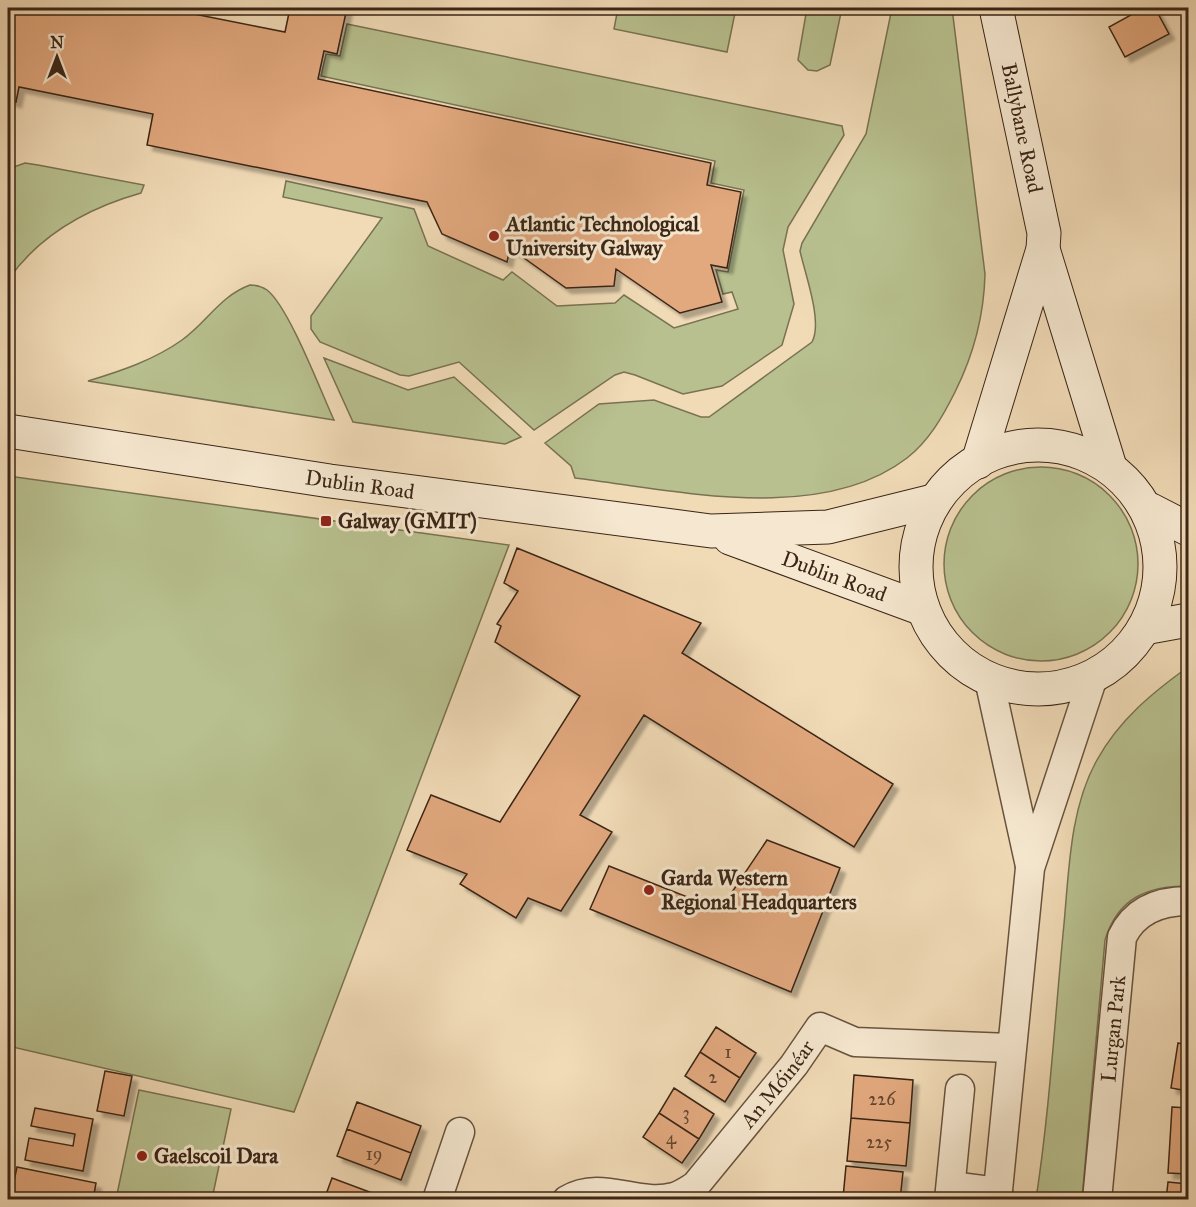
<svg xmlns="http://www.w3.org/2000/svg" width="1196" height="1207" viewBox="0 0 1196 1207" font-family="'IM FELL Great Primer',serif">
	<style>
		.green { fill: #b8c08f; stroke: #797252; stroke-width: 1.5 }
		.building { fill: #e2a87e; stroke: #3a2516; stroke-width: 1.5; filter: url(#shadow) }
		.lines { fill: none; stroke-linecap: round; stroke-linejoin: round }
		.minor-casing { stroke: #68523e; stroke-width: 31 }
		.secondary-casing { stroke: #3a2516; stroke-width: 35 }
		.minor { stroke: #f6e8d0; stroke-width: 28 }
		.secondary { stroke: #f6e8d0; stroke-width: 33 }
		.poi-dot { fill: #8f2418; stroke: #f6e8d0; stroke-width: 2 }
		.labels { text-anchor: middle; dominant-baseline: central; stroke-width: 6; stroke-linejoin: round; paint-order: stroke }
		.number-label { font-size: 18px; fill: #644630 }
		.street-label { font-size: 21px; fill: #3a2516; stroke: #f6e8d0 }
		.poi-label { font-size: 21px; font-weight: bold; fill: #3a2516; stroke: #f6e8d0; text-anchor: start }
	</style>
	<defs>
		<filter id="shadow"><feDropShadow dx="5.5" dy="5.5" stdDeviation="1.5" flood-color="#0004"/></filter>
	</defs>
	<rect width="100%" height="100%" fill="#f1dbb7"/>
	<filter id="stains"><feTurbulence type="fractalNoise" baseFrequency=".00333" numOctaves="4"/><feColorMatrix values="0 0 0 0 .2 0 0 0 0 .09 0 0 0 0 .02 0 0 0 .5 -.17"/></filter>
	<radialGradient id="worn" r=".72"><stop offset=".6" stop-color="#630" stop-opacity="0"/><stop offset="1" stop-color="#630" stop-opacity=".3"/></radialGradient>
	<path class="green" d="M618,8H736L727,52L614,29Z
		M807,8H842L830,65L817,71L808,70L798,60Z
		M892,8H952L985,274C984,315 973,356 955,392C943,416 929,441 907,458C820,525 675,490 575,478L571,466L545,443L599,404L654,400L701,417H709L812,342C823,322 805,274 800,251L802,243L866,134Z
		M347,24L842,126L844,135L788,227L783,250L794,304L782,345L722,386L683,394L635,375L624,372L615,375L534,430L459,362L409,376L400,375L320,342L311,329V316L382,218L283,197L286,181L414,209L428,246L503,280L512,272L557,306L615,303L624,295L674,328L738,309L732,292L723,294L716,270L728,272L744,190L711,183L715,161L321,76L326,54L340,56Z
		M25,163L38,165L144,185L141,193C88,208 40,234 8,280V169Z
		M250,285C257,285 261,286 267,290C289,307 321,392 334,420L88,381C121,371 154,360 182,340C207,322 220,296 250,285Z
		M324,358L408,390L454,377L521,437L505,444L353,422Z
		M944 564a97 97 0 1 1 194 0a97 97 0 1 1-194 0Z
		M8,476L509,545L294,1112L8,1046Z
		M1188,667V886C1147,886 1118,898 1105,940L1082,1199H1036C1050,1108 1055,1015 1064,924C1069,870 1070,808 1097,760C1119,720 1152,693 1188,667Z
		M139,1090L231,1109L212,1199H116Z"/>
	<path class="building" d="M8,8H164L285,32L290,8H347L337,54L324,51L318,79L711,163L707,185L741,192L727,268L711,265L722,302L680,313L616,269L614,286L566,288L510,248L507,262L442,234L427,202L147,145L153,114L19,87L16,102L8,100Z
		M1128,8H1155L1169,34L1125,57L1109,27L1131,15Z
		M517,548L701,623L682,653L893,784L854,847L644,715L580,815L612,832L561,911L528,898L516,918L460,884L467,874L407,850L431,795L500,822L580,696L495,642L501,626L497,624L518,591L504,583Z
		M767,840L840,868L791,992L590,909L609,866L720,910Z
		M716,1027L756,1053L740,1078L700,1052Z
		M1178,1043L1188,1045V1091L1171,1088Z
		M700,1052L740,1078L725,1102L685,1076Z
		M105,1071L132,1076L124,1116L97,1111Z
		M854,1075L913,1080L910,1123L851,1118Z
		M674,1088L714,1114L699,1139L659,1113Z
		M357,1102L421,1126L411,1153L347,1129Z
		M1172,1107L1188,1108V1174L1168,1173Z
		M35,1108L93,1119L83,1171L25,1160L29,1138L73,1146L75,1134L31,1126Z
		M659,1113L699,1139L682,1163L643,1137Z
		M851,1118L910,1123L906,1166L847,1161Z
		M347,1129L411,1153L401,1180L337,1156Z
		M846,1166L903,1172L900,1200L843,1198Z
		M17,1167L96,1183L93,1200H10Z
		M332,1178L391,1200H324Z
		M1168,1182L1188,1184V1200H1166Z"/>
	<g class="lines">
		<g class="minor-casing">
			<g id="minor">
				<path d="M989,679L1030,866"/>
				<path d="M951,1186L998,1192"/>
				<path d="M437,1200L460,1132"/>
				<path id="s1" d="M567,1200C602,1179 637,1207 674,1197C681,1195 688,1190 695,1186L794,1065L820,1027L855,1042L1010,1048"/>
				<path d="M949,1200L960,1089"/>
				<path d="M997,1200L1030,868L1093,677"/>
				<path id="s2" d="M1097,1200L1122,937C1135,910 1160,901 1188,901"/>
			</g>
		</g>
		<g class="secondary-casing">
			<g id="secondary">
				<path d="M1043,249L1110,467"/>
				<path id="s3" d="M8,431L330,481L711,531L828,527L933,501"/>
				<circle cx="1038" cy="567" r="122"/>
				<path d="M978,462L1043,249L1044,233L996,8"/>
				<path d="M1151,510L1188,529"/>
				<path id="s4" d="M730,538L923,609"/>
				<path d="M1144,628L1188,620"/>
			</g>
		</g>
		<use href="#minor" class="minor"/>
		<use href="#secondary" class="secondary"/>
	</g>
	<g class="poi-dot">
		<circle cx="494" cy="236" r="6"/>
		<rect x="320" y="515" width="12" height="12" rx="3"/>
		<circle cx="649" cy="890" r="6"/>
		<circle cx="142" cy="1156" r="6"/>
	</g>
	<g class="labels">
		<g class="number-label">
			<text x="728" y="1052">1</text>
			<text x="713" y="1077">2</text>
			<text x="882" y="1099">226</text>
			<text x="686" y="1113">3</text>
			<text x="671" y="1138">4</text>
			<text x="879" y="1142">225</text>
			<text x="374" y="1154">19</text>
		</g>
		<g class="street-label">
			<text transform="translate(1022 128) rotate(78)">Ballybane Road</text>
			<text stroke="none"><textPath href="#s3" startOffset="356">Dublin Road</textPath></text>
			<text stroke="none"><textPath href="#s4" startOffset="111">Dublin Road</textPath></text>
			<text stroke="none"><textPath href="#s2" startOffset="172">Lurgan Park</textPath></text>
			<text stroke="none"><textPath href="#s1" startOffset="264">An Móinéar</textPath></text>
		</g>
		<g class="poi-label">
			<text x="506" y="224">Atlantic Technological<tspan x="506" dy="24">University Galway</tspan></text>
			<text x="338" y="521">Galway (GMIT)</text>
			<text x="661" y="878">Garda Western<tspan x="661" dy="24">Regional Headquarters</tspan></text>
			<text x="154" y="1156">Gaelscoil Dara</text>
		</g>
	</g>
	<rect width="1196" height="1207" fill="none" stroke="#f1dbb7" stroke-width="30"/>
	<rect x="9" y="9" width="1178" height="1189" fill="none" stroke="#3a2516" stroke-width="3"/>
	<rect x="15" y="15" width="1166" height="1177" fill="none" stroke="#3a2516" stroke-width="1.5"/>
	<g transform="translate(57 57)" stroke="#f6e8d0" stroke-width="4.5" paint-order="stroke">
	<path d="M0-4.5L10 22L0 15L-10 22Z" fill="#3a2516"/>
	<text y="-9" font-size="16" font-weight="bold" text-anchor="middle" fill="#3a2516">N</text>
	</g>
	<rect width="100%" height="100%" filter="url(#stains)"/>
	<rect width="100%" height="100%" fill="url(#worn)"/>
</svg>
